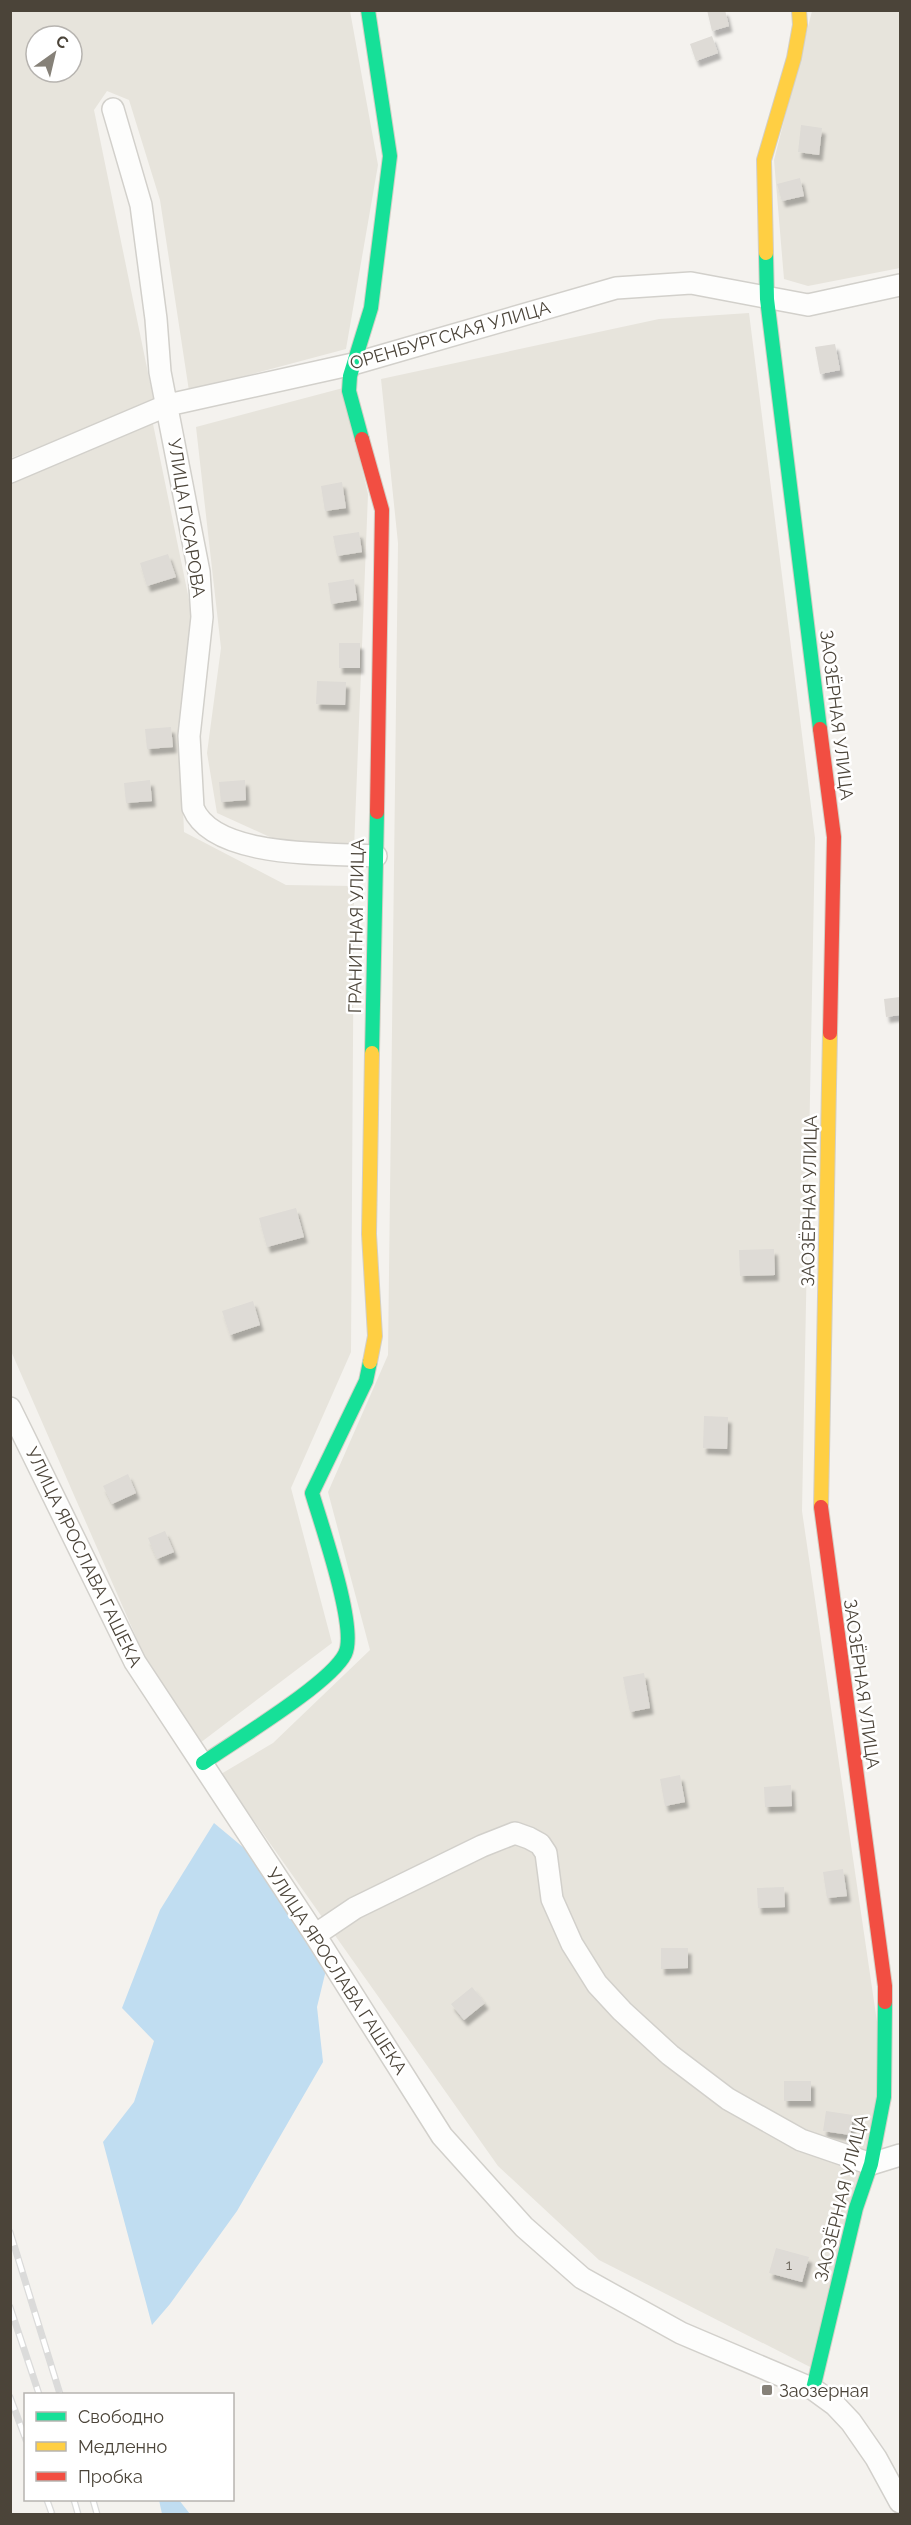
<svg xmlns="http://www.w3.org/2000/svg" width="911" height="2525" viewBox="0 0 911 2525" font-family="Raleway,sans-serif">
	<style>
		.residential { fill: #e7e4dc; fill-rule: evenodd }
		.water { fill: #c0ddf1 }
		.building { fill: #dedbd6; filter: url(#shadow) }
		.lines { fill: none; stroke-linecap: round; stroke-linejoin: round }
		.street-casing { stroke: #d2d0cb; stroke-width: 24 }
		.fast-casing { stroke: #d3cfc5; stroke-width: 16 }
		.slow-casing { stroke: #d3cfc5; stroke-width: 16 }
		.jam-casing { stroke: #d3cfc5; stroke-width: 16 }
		.street { stroke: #fdfdfc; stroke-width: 21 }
		.fast { stroke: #16e098; stroke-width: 14 }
		.slow { stroke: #ffcf43; stroke-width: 14 }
		.jam { stroke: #f24e42; stroke-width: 14 }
		.rail-casing { stroke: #dbdbda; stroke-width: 7 }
		.rail { stroke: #fff; stroke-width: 4.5; stroke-dasharray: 14; stroke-linecap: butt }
		.poi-dot { fill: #868178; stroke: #fff; stroke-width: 2 }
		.labels { text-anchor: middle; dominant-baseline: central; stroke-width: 5; stroke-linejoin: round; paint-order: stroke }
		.number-label { font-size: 15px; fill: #706a61 }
		.street-label { font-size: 18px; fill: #4b4439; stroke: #fff }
		.poi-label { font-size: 18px; fill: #4b4439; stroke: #fff; text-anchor: start }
	</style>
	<defs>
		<filter id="shadow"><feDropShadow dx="3.5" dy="6" stdDeviation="1.5" flood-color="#0004"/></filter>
	</defs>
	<rect width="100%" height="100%" fill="#f4f2ee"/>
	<path class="residential" d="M11,11H350L378,165L346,349L189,391L160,200L129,100L107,91L94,110L154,402L11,458ZM36,36H72V72H36Z
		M812,11H900V268L808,286L784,279L774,160Z
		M749,313L815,838L802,1511L886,2083L818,2371L599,2260L498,2166L221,1774L273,1743L370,1650L328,1492L388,1355L398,543L381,379L659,319Z
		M343,388L368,494L354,849H296L217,813L207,753L221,648L196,427Z
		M152,419L195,629L181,758L184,832L286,885L354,886L351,1352L291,1488L332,1643L200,1743L143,1653L11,1351L10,479Z"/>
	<path class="water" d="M214,1823L256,1858L326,1970L317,2007L323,2062L237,2211L170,2304L152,2325L103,2142L134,2102L154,2041L122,2008L160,1910Z
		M159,2500H179L190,2514H162Z"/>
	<path class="building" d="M707,10H725L729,26L712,31Z
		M712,36L718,53L696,61L690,44Z
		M801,125L822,128L819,155L798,152Z
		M800,178L804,196L782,201L777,184Z
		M835,344L840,370L820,374L815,347Z
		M342,482L346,508L325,511L321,486Z
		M359,532L362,552L337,556L333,536Z
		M168,554L176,577L147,586L140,563Z
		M354,579L357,600L331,604L328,583Z
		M339,643H360V668H339Z
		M317,681L346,682L345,705L316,704Z
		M171,727L173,747L147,749L145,729Z
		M150,780L152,801L126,803L124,783Z
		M245,780L246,800L221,802L219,782Z
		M900,997V1015L886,1017L884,999Z
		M296,1208L304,1237L267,1247L259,1218Z
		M774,1249L775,1275L740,1276L739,1250Z
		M253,1301L260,1325L230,1335L222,1311Z
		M704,1416L728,1417L727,1449L703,1448Z
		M128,1474L136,1493L112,1504L103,1486Z
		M165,1531L174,1552L157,1559L148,1538Z
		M644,1673L650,1708L630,1712L623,1677Z
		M680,1775L685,1802L665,1806L660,1779Z
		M791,1785L792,1806L765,1807L764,1787Z
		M843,1869L847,1896L827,1898L823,1872Z
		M784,1887L785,1907L758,1908L757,1888Z
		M661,1948H688V1968L661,1969Z
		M472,1987L485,2003L464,2020L451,2004Z
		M784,2081H811V2101H784Z
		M826,2111L853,2115L850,2135L823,2131Z
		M776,2248L809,2257L802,2282L769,2273Z"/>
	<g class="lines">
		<g class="street-casing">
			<path id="street" d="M113,109L141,205L156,319L160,372L199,572L202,617L189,736L193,808C214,859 329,853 376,856
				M10,472L168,405L353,364L616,288L691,283L808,305L900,285
				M10,1408L135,1662L315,1935L442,2136L524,2227L582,2278L681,2333L813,2389L835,2405L851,2422L876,2458L900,2502
				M315,1935L355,1908L482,1846L515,1833L529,1838L540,1844L546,1853L552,1899L572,1944L597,1984L622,2011L670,2055L728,2099L801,2140L871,2164L900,2155"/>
		</g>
		<g class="fast-casing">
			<path id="fast" d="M766,253L767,299L820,729
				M362,439L349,391L350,376L371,308L390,156L368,10
				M372,1053L377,812
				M203,1763C234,1741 330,1684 345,1654C358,1629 321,1524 312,1493L366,1381L370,1362
				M813,2389L856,2208L871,2164L884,2097L885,2002"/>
		</g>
		<g class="slow-casing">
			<path id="slow" d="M766,253L764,160L794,58L800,25L799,10
				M370,1362L375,1336L369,1234L372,1053
				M821,1507L830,1033"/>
		</g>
		<g class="jam-casing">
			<path id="jam" d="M362,439L382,510L377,812
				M820,729L834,837L830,1033
				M821,1507L885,1986V2002"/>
		</g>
		<use href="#street" class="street"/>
		<use href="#fast" class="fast"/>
		<use href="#slow" class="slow"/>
		<use href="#jam" class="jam"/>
		<g class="rail-casing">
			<path id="rail" d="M10,2232L60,2394
				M10,2307L39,2394
				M10,2397L26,2440
				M47,2500L52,2514
				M74,2500L78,2514
				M93,2500L97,2514"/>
		</g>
		<use href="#rail" class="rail"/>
	</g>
	<rect class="poi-dot" x="761" y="2384" width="12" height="12" rx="3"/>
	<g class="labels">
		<g class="number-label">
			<text x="789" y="2265">1</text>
		</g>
		<g class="street-label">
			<text transform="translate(450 335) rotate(-16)">ОРЕНБУРГСКАЯ УЛИЦА</text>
			<text transform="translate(187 518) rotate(81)">УЛИЦА ГУСАРОВА</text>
			<text transform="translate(837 715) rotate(83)">ЗАОЗЁРНАЯ УЛИЦА</text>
			<text transform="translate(356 926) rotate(-89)">ГРАНИТНАЯ УЛИЦА</text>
			<text transform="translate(809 1201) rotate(-89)">ЗАОЗЁРНАЯ УЛИЦА</text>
			<text transform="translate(84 1557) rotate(64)">УЛИЦА ЯРОСЛАВА ГАШЕКА</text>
			<text transform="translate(862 1684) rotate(82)">ЗАОЗЁРНАЯ УЛИЦА</text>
			<text transform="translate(337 1971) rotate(57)">УЛИЦА ЯРОСЛАВА ГАШЕКА</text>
			<text transform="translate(841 2198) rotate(-76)">ЗАОЗЁРНАЯ УЛИЦА</text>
		</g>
		<g class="poi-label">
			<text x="779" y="2390">Заозерная</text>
		</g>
	</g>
	<rect width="911" height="2525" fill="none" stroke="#4b4439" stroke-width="24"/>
	<rect x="24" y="2393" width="210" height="108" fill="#ffffff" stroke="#b7b4b0" stroke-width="1.5"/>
	<rect x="36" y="2412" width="30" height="9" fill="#16e098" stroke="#b7b4b0" stroke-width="1.5"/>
	<text x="78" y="2423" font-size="18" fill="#4b4439">Свободно</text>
	<rect x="36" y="2442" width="30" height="9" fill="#ffcf43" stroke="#b7b4b0" stroke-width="1.5"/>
	<text x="78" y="2453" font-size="18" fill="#4b4439">Медленно</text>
	<rect x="36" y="2472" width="30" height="9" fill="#f24e42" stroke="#b7b4b0" stroke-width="1.5"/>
	<text x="78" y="2483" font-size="18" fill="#4b4439">Пробка</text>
	<g transform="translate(54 54) rotate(34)"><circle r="28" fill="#ffffff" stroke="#b7b4b0" stroke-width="1.5"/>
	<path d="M0-4.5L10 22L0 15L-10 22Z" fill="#868178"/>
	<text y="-9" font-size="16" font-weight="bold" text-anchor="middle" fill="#4b4439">С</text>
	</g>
</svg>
